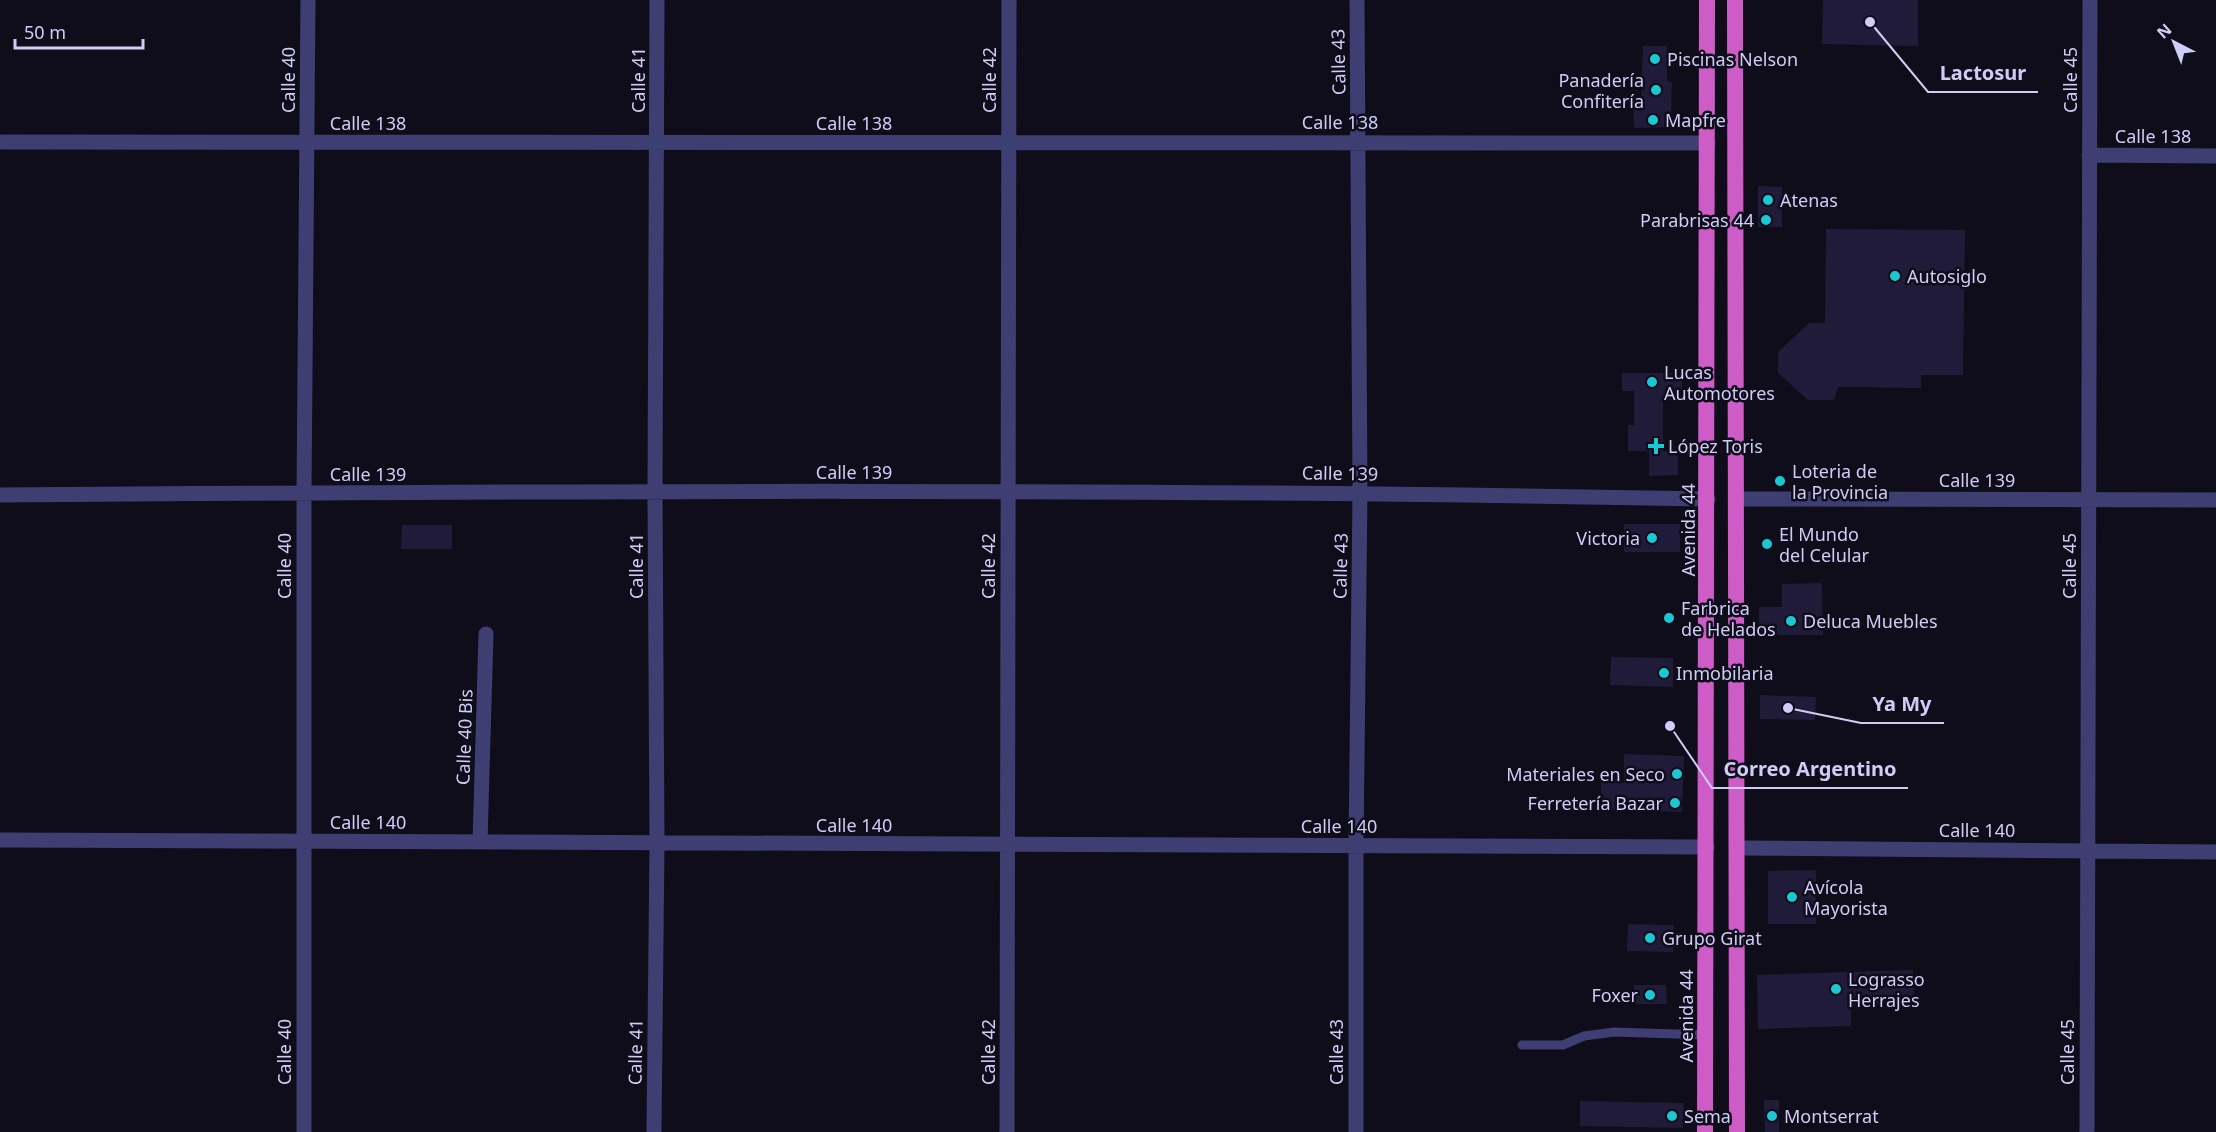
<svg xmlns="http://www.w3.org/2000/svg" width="2216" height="1132" viewBox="0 0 2216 1132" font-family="'Noto Sans',sans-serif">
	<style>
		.building { fill: #201b38 }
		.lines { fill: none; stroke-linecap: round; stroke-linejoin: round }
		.service { stroke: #3e3e73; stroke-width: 9 }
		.minor { stroke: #3e3e73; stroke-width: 15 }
		.trunk { stroke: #ce5cc6; stroke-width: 16 }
		.poi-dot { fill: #1cc7d4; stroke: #0f0d19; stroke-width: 2 }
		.labels { text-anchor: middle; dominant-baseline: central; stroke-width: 5; stroke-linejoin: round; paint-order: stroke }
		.poi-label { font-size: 18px; fill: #d0ccf8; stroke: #0f0d19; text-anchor: start }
		.street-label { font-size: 18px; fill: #d0ccf8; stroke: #0f0d19 }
		.leader { fill: none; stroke: #d0ccf8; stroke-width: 2 }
		.callout-dot { fill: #d0ccf8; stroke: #0f0d19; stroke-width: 2 }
		.callout-label { font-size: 20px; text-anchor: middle; font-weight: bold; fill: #d0ccf8; stroke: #0f0d19; stroke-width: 5; stroke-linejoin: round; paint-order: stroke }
	</style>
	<rect width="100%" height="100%" fill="#0f0d19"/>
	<path class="building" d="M1823,0H1918V46L1822,44Z
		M1643,46H1667V81L1672,82L1671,127L1634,128L1633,100L1641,99Z
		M1758,186L1782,187V227H1758Z
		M1826,229L1965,230L1963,375H1921V388L1838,387L1834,400H1808L1778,373V352L1809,323H1825Z
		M1622,373H1682V400L1663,401V451H1678V475L1649,476V451H1628V425H1634V391H1622Z
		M1624,524H1680V552H1624Z
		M402,525H452V549H401Z
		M1822,583L1823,635H1759V607H1782V584Z
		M1611,657L1673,658V687L1610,685Z
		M1760,695L1816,697L1815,720L1760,719Z
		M1624,754L1684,756L1682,812L1600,809L1601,782L1624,783Z
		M1816,870V924H1768V871Z
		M1628,924L1674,925L1673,952L1627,951Z
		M1913,970L1914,1003L1851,1005V1026L1758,1029L1757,975Z
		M1634,985H1666L1667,1004H1634Z
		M1764,1100H1779V1132H1765Z
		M1580,1101L1684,1103L1683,1128L1580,1126Z"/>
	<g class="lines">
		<path class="service" d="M1522,1045H1563L1584,1036L1614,1032L1706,1035"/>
		<path class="minor" d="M0,142L1708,143
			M2089,155L2216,156
			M0,495C569,491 1139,488 1708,499
			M1738,499L2216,500
			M0,840L1707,847
			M480,842L486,634
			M1739,848L2216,852
			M304,1132V493L308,0
			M654,1132L657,844L655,494L657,0
			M1007,1132L1009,0
			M1356,1132V846L1360,492L1357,0
			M2087,1132L2090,0"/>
		<path class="trunk" d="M1735,0L1737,1132
			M1705,1132L1707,0"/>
	</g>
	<g class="poi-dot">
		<circle cx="1655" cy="59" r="6"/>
		<circle cx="1656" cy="90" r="6"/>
		<circle cx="1653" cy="120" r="6"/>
		<circle cx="1768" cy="200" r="6"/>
		<circle cx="1766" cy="220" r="6"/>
		<circle cx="1895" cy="276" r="6"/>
		<circle cx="1652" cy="382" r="6"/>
		<path d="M1653 437h6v6h6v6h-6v6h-6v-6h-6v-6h6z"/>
		<circle cx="1780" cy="481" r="6"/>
		<circle cx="1652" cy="538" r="6"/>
		<circle cx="1767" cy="544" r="6"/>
		<circle cx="1669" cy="618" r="6"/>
		<circle cx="1791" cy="621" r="6"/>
		<circle cx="1664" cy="673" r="6"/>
		<circle cx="1677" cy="774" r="6"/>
		<circle cx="1675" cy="803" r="6"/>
		<circle cx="1792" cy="897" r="6"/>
		<circle cx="1650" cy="938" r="6"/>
		<circle cx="1836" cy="989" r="6"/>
		<circle cx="1650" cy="995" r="6"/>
		<circle cx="1672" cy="1116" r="6"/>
		<circle cx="1772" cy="1116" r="6"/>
	</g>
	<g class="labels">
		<g class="poi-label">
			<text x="1667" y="59">Piscinas Nelson</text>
			<text x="1644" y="80" text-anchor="end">Panadería<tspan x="1644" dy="21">Confitería</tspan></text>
			<text x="1665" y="120">Mapfre</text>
			<text x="1780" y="200">Atenas</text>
			<text x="1754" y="220" text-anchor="end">Parabrisas 44</text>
			<text x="1907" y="276">Autosiglo</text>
			<text x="1664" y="372">Lucas<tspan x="1664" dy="21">Automotores</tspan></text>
			<text x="1668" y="446">López Toris</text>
			<text x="1792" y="471">Loteria de<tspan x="1792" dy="21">la Provincia</tspan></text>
			<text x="1779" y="534">El Mundo<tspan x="1779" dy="21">del Celular</tspan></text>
			<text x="1640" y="538" text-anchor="end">Victoria</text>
			<text x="1681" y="608">Farbrica<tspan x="1681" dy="21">de Helados</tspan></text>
			<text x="1803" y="621">Deluca Muebles</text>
			<text x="1676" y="673">Inmobilaria</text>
			<text x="1665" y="774" text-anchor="end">Materiales en Seco</text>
			<text x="1663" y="803" text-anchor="end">Ferretería Bazar</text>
			<text x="1804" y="887">Avícola<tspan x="1804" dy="21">Mayorista</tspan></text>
			<text x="1662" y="938">Grupo Girat</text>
			<text x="1848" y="979">Lograsso<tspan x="1848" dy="21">Herrajes</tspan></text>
			<text x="1638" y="995" text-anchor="end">Foxer</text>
			<text x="1684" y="1116">Sema</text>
			<text x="1784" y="1116">Montserrat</text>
		</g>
		<g class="street-label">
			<text transform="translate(1338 62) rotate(-91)">Calle 43</text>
			<text transform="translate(288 80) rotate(-90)">Calle 40</text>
			<text transform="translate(638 80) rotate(-90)">Calle 41</text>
			<text transform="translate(989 80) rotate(-90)">Calle 42</text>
			<text transform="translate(2070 80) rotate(-90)">Calle 45</text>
			<text x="1340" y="122">Calle 138</text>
			<text x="368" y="123">Calle 138</text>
			<text x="854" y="123">Calle 138</text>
			<text x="2153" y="136">Calle 138</text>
			<text x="854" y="472">Calle 139</text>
			<text transform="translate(1340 473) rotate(1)">Calle 139</text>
			<text x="368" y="474">Calle 139</text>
			<text x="1977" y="480">Calle 139</text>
			<text transform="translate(1688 530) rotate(-90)">Avenida 44</text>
			<text transform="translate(284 566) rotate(-90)">Calle 40</text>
			<text transform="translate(636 566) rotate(-90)">Calle 41</text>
			<text transform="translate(988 566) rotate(-90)">Calle 42</text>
			<text transform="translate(1340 566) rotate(-89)">Calle 43</text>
			<text transform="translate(2069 566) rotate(-90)">Calle 45</text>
			<text transform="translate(464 737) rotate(-88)">Calle 40 Bis</text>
			<text x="368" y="822">Calle 140</text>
			<text x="854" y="825">Calle 140</text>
			<text x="1339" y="826">Calle 140</text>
			<text x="1977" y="830">Calle 140</text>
			<text transform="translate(1686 1016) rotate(-90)">Avenida 44</text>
			<text transform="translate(284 1052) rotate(-90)">Calle 40</text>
			<text transform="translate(635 1052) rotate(-89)">Calle 41</text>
			<text transform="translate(988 1052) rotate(-90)">Calle 42</text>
			<text transform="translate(1336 1052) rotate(-90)">Calle 43</text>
			<text transform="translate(2067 1052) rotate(-90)">Calle 45</text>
		</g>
	</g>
	<path class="leader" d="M1870 22L1928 92H2038M1788 708L1861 723H1944M1670 726L1712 788H1908"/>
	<g class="callout-dot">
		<circle cx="1870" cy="22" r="6"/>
		<circle cx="1788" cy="708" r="6"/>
		<circle cx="1670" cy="726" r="6"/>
	</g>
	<g class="callout-label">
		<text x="1983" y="80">Lactosur</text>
		<text x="1902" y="711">Ya My</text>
		<text x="1810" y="776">Correo Argentino</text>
	</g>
	<g transform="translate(2174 42) rotate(318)" stroke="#0f0d19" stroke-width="4.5" paint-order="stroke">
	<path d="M0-4.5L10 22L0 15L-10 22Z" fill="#d0ccf8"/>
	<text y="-9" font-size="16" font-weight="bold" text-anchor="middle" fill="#d0ccf8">N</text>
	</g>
	<path d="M15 39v9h128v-9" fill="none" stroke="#d0ccf8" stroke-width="3"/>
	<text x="24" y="39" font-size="18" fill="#d0ccf8" stroke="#0f0d19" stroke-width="4.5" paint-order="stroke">50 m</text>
</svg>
